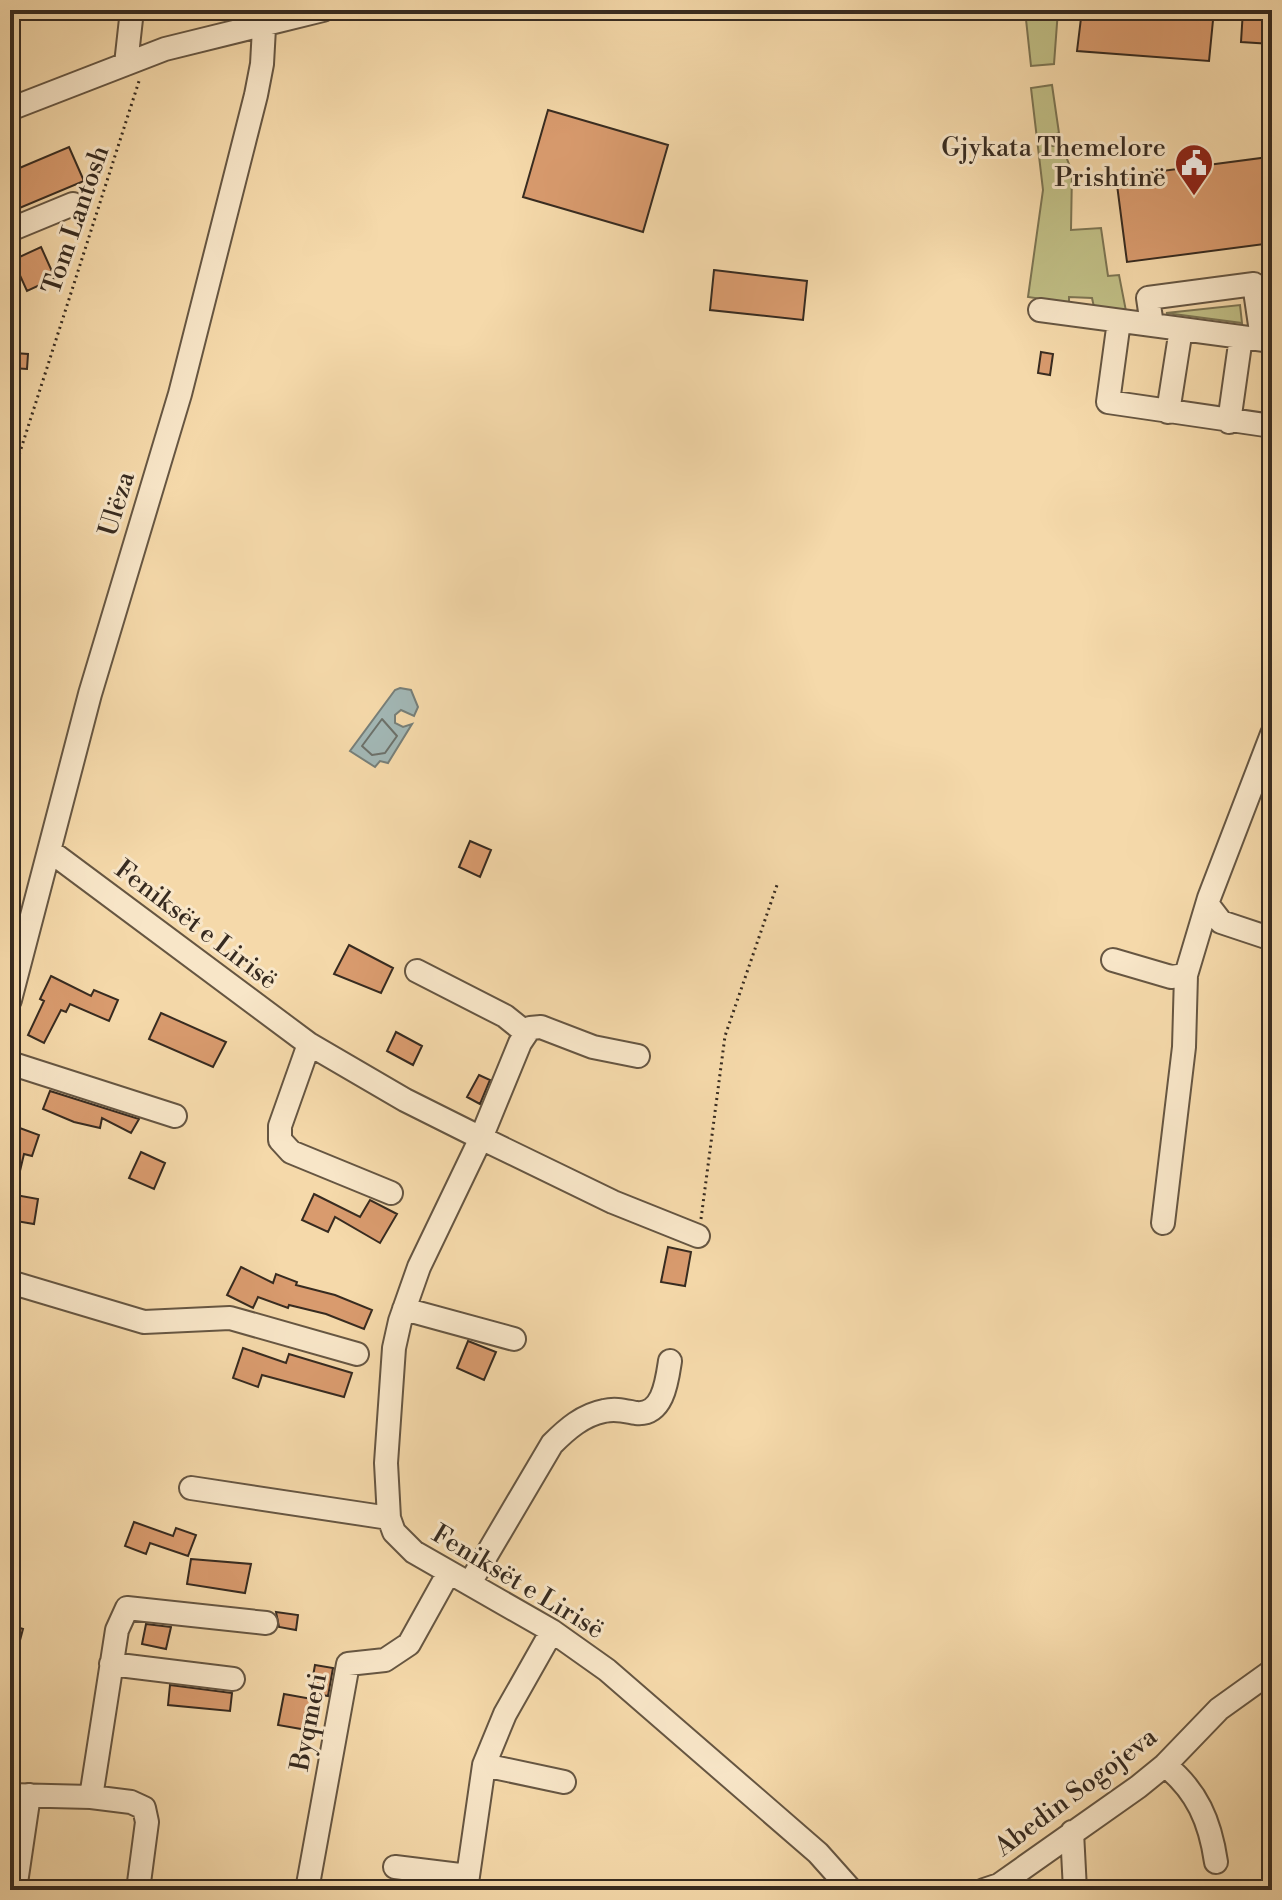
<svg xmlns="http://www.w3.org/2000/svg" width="1282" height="1900" viewBox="0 0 1282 1900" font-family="'Libre Bodoni',serif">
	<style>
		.green { fill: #c0be85; stroke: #7c7452; stroke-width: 2 }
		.water { fill: #a2b7b5; stroke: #777f79; stroke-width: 2 }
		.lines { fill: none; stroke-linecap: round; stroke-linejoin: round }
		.shore { stroke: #6c716a; stroke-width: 2 }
		.building { fill: #d99b6e; stroke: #372b20; stroke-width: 2 }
		.minor-casing { stroke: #665642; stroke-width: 26 }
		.path { stroke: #372b20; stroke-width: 3; stroke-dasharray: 2 4; stroke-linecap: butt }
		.minor { stroke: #f8e6c8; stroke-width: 22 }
		.labels { text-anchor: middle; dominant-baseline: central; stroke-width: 6; stroke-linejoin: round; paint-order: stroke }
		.poi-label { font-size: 26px; fill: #372b20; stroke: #f8e6c8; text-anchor: end }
		.street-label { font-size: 26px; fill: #372b20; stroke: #f8e6c8 }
	</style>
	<rect width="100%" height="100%" fill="#f5d9aa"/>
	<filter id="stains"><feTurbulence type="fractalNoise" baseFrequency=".0025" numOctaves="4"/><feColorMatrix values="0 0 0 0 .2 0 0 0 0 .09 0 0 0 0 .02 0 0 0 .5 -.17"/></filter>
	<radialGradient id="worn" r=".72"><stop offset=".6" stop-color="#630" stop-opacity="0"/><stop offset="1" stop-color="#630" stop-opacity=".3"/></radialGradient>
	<path class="green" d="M1025,10H1058L1054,64L1031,66Z
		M1052,85L1059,133L1048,137L1052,146H1062L1072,172L1071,230L1101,228L1108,276L1119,275L1126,311L1094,307L1092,298L1069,297V303L1028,297L1043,190L1031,88Z
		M1240,305L1242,323L1166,313Z"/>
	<path class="water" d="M400,688L411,690L418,707L414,716L401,710L395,715V723L403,727L412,724L388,763L380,761L375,767L350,751L395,690Z"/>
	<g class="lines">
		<path class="shore" d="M382,719L397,736L385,753L372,755L362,746Z"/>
	</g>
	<path class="building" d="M1082,10H1214L1209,61L1077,51Z
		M1243,10H1272V44L1241,42Z
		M548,110L668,145L643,232L523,197Z
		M69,147L84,181L10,212V172Z
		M1269,157L1272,243L1127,262L1116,177Z
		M41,247L55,278L27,291L13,260Z
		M714,270L807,281L803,320L710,310Z
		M1041,352L1053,354L1050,375L1038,373Z
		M14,353L28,354L27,369L12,368Z
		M470,841L491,850L480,877L459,867Z
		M349,945L393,968L381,993L334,974Z
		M51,976L91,996L94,990L118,1000L109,1021L70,1004L66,1012L61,1010L44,1043L28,1035L44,1001L40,999Z
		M161,1013L226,1042L213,1067L149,1039Z
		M396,1032L422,1046L413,1065L387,1051Z
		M479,1075L490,1080L480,1104L467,1097Z
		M50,1091L139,1119L131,1133L102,1118L100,1128L74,1122L43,1109Z
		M17,1127L39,1135L32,1156L24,1154L15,1192H10V1147Z
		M141,1152L165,1163L154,1189L129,1178Z
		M10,1194L38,1199L34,1224L10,1220Z
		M314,1194L360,1217L370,1200L397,1214L380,1243L335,1217L328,1232L302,1220Z
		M668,1247L691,1252L685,1286L661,1282Z
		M241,1267L273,1283L276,1274L297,1282L296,1285L335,1295L372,1310L364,1329L326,1314L289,1305L288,1308L258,1297L253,1308L227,1295Z
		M468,1341L496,1352L484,1380L457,1368Z
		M243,1348L286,1363L289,1354L352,1373L344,1397L262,1375L258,1387L233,1378Z
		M134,1522L173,1536L176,1528L196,1535L188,1556L150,1543L146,1554L125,1546Z
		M191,1559L251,1564L245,1593L187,1584Z
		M276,1612L298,1615L296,1630L279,1627Z
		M146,1624L171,1627L166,1649L142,1644Z
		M10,1625L23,1629L14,1663H10Z
		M315,1665L333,1668L328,1696L310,1693Z
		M170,1685L232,1693L230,1711L168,1705Z
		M284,1694L312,1699L307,1730L278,1725Z"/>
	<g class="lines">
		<g class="minor-casing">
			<path id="minor" d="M126,64L132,10
				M10,109L165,49L323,10
				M10,230L73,204
				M1040,310L1272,341
				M1119,321L1108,402L1272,426
				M1152,325L1148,298L1254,284L1260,325H1272
				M1168,412L1181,329
				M1229,422L1241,337
				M50,851L309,1044L405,1100L481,1138L419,1267L400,1321L394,1348L386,1463L389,1518L394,1532L414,1552L552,1631L607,1670L818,1853L851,1890
				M1208,905L1221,922L1272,939
				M1113,960L1171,977L1186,975
				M417,971L505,1016L525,1032
				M10,1000L90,694L180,394L256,95L262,64L265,10
				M309,1044L280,1126V1140L291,1152L391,1193
				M638,1056L593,1047L541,1027L530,1028L520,1043L481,1138L613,1202L698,1236
				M10,1063L175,1116
				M1163,1223L1184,1047L1186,975L1209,898L1272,734
				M10,1282L144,1322L230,1318L357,1354
				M404,1309L514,1339
				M191,1488L389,1518
				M470,1583L552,1444C567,1429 583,1415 604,1411C616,1408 625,1411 636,1413C663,1416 667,1381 670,1361
				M111,1664L233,1679
				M484,1765L564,1782
				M1165,1765C1197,1791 1210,1821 1216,1862
				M10,1795L91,1797L117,1630L127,1608L266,1623
				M91,1797L131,1802L144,1808L147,1822L138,1890
				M1072,1832L1075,1890
				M395,1867L468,1876
				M16,1883L29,1795
				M307,1890L348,1664L385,1660L409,1644L449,1572
				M466,1890L484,1765L505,1714L552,1631
				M984,1890L999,1885L1138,1787L1165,1765L1219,1709L1272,1671"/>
		</g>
		<path class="path" d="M10,483L140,78
			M701,1219L725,1036L777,885"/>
		<use href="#minor" class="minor"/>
	</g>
	<defs>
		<g id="civic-pin" transform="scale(2)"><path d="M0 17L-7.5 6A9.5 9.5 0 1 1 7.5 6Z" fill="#8f2418" stroke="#f8e6c8"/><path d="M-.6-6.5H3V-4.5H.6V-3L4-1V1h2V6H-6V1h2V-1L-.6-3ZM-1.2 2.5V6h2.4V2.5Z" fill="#fff"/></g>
	</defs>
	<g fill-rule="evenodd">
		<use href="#civic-pin" x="1194" y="163"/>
	</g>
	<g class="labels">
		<g class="poi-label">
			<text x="1166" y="148">Gjykata Themelore<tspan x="1166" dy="30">Prishtinë</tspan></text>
		</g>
		<g class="street-label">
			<text transform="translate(76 220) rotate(-71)">Tom Lantosh</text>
			<text transform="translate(117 504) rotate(-73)">Ulëza</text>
			<text transform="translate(196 925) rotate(37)">Feniksët e Lirisë</text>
			<text transform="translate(518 1582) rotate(31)">Feniksët e Lirisë</text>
			<text transform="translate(309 1722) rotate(-79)">Byqmeti</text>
			<text transform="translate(1076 1792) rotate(-37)">Abedin Sogojeva</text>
		</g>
	</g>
	<rect width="1282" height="1900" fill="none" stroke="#f5d9aa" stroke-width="40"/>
	<rect x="12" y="12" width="1258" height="1876" fill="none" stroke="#372b20" stroke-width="4"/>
	<rect x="20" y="20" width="1242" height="1860" fill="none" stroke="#372b20" stroke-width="2"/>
	<rect width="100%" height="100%" filter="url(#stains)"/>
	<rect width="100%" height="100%" fill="url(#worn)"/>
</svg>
